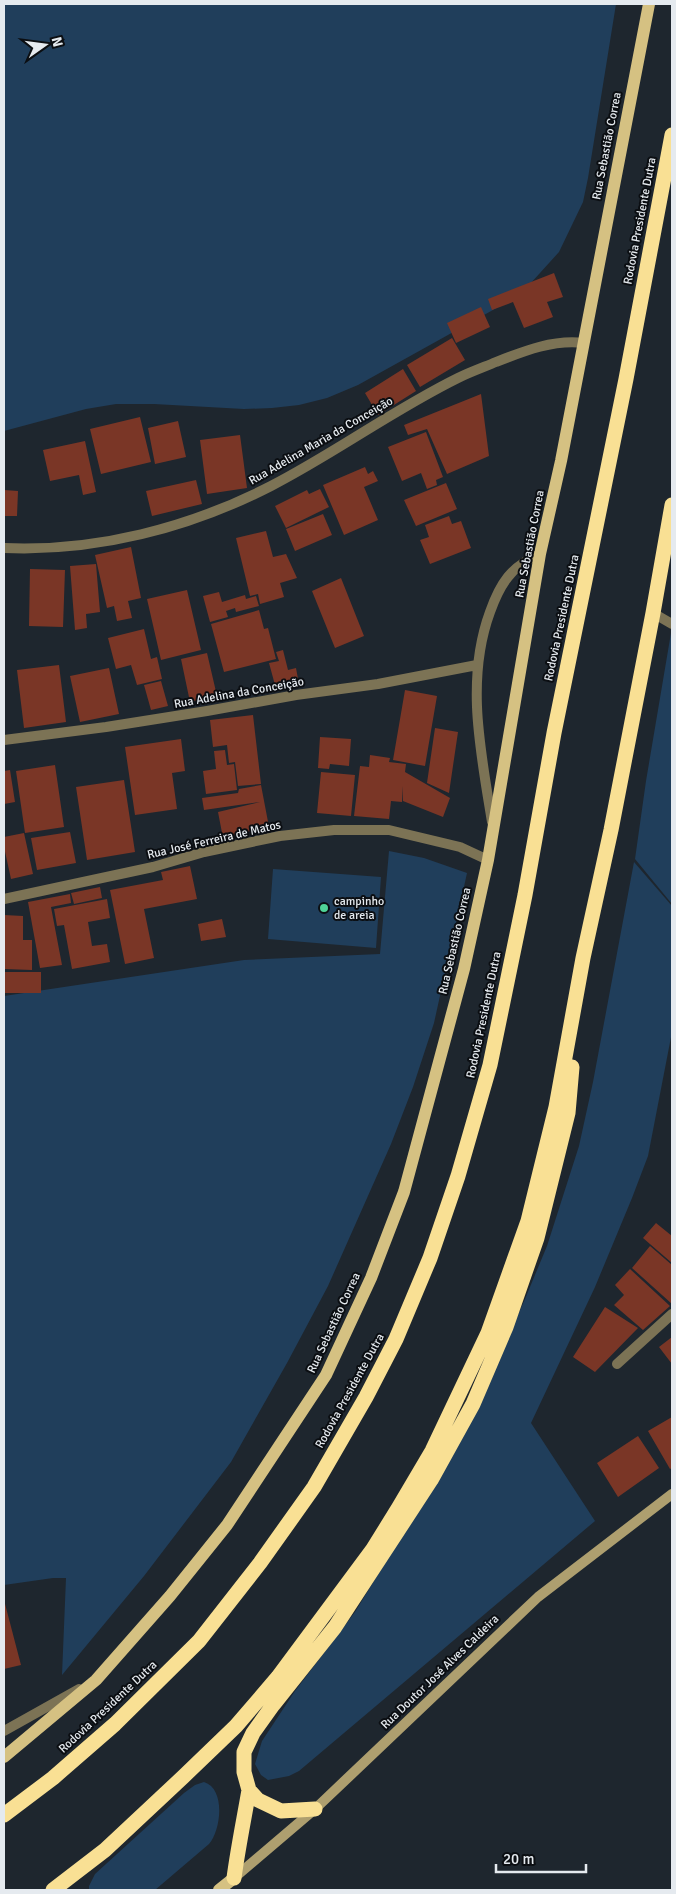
<svg xmlns="http://www.w3.org/2000/svg" width="676" height="1894" viewBox="0 0 676 1894" font-family="Signika,sans-serif">
	<style>
		.green { fill: #203e5b }
		.building { fill: #7a3626 }
		.lines { fill: none; stroke-linecap: round; stroke-linejoin: round }
		.lane { stroke: #7c7355; stroke-width: 10 }
		.street { stroke: #7c7355; stroke-width: 10 }
		.secondary { stroke: #ae9f6f; stroke-width: 10 }
		.primary { stroke: #d5c182; stroke-width: 12 }
		.highway { stroke: #f9e094; stroke-width: 15 }
		.poi-dot { fill: #4fd398; stroke: #0b0e12; stroke-width: 2 }
		.labels { text-anchor: middle; dominant-baseline: central; stroke-width: 4; stroke-linejoin: round; paint-order: stroke }
		.street-label { font-size: 12px; fill: #e5eaef; stroke: #0b0e12 }
		.poi-label { font-size: 12px; fill: #e5eaef; stroke: #0b0e12; text-anchor: start }
	</style>
	<rect width="100%" height="100%" fill="#1e262e"/>
	<path class="green" d="M4,4H616L588,178L583,202L559,252L520,295L358,385L327,398L299,405L272,408L244,409L154,404H116L86,409L4,431Z
		M672,627V904L635,859L646,781Z
		M389,851L424,858L467,873L434,1023L413,1087L391,1144L328,1286L287,1363L231,1462L144,1576L62,1675L66,1578H53L4,1585V996L244,960L380,954Z
		M634,862L672,906V1032L648,1156L632,1198L595,1287L531,1423L595,1521L299,1771L289,1776L268,1780L261,1775L255,1764L262,1741L295,1691L355,1612L391,1553L491,1375L525,1299L547,1246L579,1146L593,1082Z
		M273,869L381,877L376,948L268,939Z
		M204,1782C226,1789 221,1830 209,1844L155,1890H89V1886L95,1874L184,1793L195,1785Z"/>
	<path class="building" d="M554,273L563,297L547,302L553,317L524,328L513,302L492,310L488,299Z
		M481,307L490,327L456,343L447,323Z
		M452,338L465,360L420,387L407,365Z
		M403,369L416,391L378,415L365,393Z
		M481,394L489,456L447,474L427,429L408,435L404,425Z
		M140,417L151,462L101,474L90,429Z
		M178,421L186,457L155,464L148,428Z
		M426,432L443,477L436,480L437,485L427,489L421,473L402,481L388,447Z
		M240,435L247,488L207,494L200,440Z
		M85,441L96,492L83,495L79,475L50,481L43,450Z
		M365,467L368,474L373,471L378,481L364,487L378,520L344,535L323,485Z
		M196,480L202,504L152,516L146,491Z
		M446,483L457,509L416,526L404,500Z
		M320,489L329,507L286,528L275,506L307,490L309,494Z
		M4,490L18,491L17,516H4Z
		M323,514L332,535L295,551L286,529Z
		M449,516L452,524L461,521L471,548L430,564L420,540L429,537L425,525Z
		M266,531L273,557L286,554L297,578L280,583L284,597L260,604L258,594L250,596L236,538Z
		M131,547L141,598L128,601L132,618L117,621L114,606L107,608L95,555Z
		M96,564L100,612L86,614L87,628L75,630L70,566Z
		M30,569L65,570L63,627L29,626Z
		M341,578L364,636L335,648L312,591Z
		M187,590L201,650L161,660L147,599Z
		M219,592L222,602L245,595L246,599L256,596L259,606L236,612L235,608L226,611L228,617L210,622L203,596Z
		M259,610L264,629L268,628L276,659L224,672L211,624Z
		M144,629L151,659L157,657L162,679L137,685L131,665L116,669L108,638Z
		M283,650L288,670L296,668L298,679L275,685L269,663L279,661L276,652Z
		M207,653L217,696L190,702L181,659Z
		M59,665L66,722L24,728L17,670Z
		M109,668L119,714L80,722L70,676Z
		M161,681L168,706L151,710L144,685Z
		M405,690L437,696L425,766L393,760Z
		M253,715L261,784L238,786L235,762L229,763L227,745L213,747L210,720Z
		M435,728L458,732L449,793L427,783Z
		M320,737L351,739L349,766L330,764L329,769L318,768Z
		M181,739L185,771L172,773L177,809L135,815L125,747Z
		M225,750L227,765L234,764L237,790L206,794L203,771L216,769L214,751Z
		M370,755L390,758L389,762L406,764L405,772L450,798L443,817L403,801V786L402,802L391,801L389,819L354,816L360,766L369,767Z
		M55,765L64,827L25,833L16,771Z
		M10,770L15,802L4,804V771Z
		M321,772L355,775L351,816L317,813Z
		M124,780L135,852L87,860L76,787Z
		M261,785L269,827L223,838L218,812L260,802L204,810L202,798L238,793L239,789Z
		M70,832L76,863L37,870L31,838Z
		M24,833L33,874L11,879L4,847V837Z
		M190,866L197,899L144,909L154,958L125,964L110,890L163,880L161,872Z
		M100,887L102,898L74,904L71,893Z
		M70,894L71,903L51,907L62,965L40,968L28,902Z
		M107,899L110,918L88,922L92,946L107,944L110,962L72,969L64,925L57,926L54,909Z
		M4,915L23,916V940H32V970L4,969Z
		M222,919L226,937L201,941L198,924Z
		M4,972H41V993H4Z
		M656,1223L672,1236V1263L643,1238Z
		M650,1246L672,1265V1304L632,1268Z
		M630,1269L670,1306L643,1330L614,1305L624,1295L615,1285Z
		M605,1307L638,1328L595,1372L573,1357Z
		M672,1337V1364L659,1347Z
		M672,1417V1468L670,1469L648,1431Z
		M638,1436L659,1468L618,1497L597,1463Z
		M4,1600L21,1665L4,1669Z"/>
	<g class="lines">
		<path class="lane" d="M4,1731L79,1689"/>
		<path class="street" d="M4,548C96,552 189,528 271,486C335,453 393,410 458,378C470,372 484,367 496,362C524,351 554,339 584,343
			M653,613L672,624
			M4,740L106,727L207,711L296,695L378,684L477,665
			M492,822C481,753 465,680 490,612C500,584 511,566 540,554
			M4,899L153,867L204,852L280,836L334,830H389L460,847L488,860
			M617,1364L672,1314"/>
		<path class="secondary" d="M234,1878L315,1809L538,1597L672,1494"/>
		<path class="primary" d="M4,1757L96,1680L170,1596L227,1525L326,1375L371,1278L404,1192L464,969L488,860L540,554L561,461L649,4
			M219,1890L234,1878"/>
		<path class="highway" d="M315,1809L281,1811L258,1800L249,1790L244,1772V1752L253,1733L273,1705L335,1627L431,1480L473,1404L506,1327L537,1238L568,1113L572,1067
			M4,1815L53,1778L115,1724L199,1641L260,1563L314,1487L366,1397L396,1339L430,1258L458,1176L490,1065L525,895L554,733L626,379L672,135
			M234,1878C238,1848 244,1819 249,1790
			M53,1890L105,1850L183,1777L236,1726L278,1677L373,1549L399,1507L432,1451L488,1333L528,1221L556,1107L583,958L611,830L653,613L672,505"/>
	</g>
	<circle class="poi-dot" cx="324" cy="908" r="5"/>
	<g class="labels">
		<g class="street-label">
			<text transform="translate(607 146) rotate(-79)">Rua Sebastião Correa</text>
			<text transform="translate(640 221) rotate(-79)">Rodovia Presidente Dutra</text>
			<text transform="translate(321 441) rotate(-30)">Rua Adelina Maria da Conceição</text>
			<text transform="translate(530 544) rotate(-79)">Rua Sebastião Correa</text>
			<text transform="translate(562 618) rotate(-78)">Rodovia Presidente Dutra</text>
			<text transform="translate(239 693) rotate(-10)">Rua Adelina da Conceição</text>
			<text transform="translate(214 840) rotate(-13)">Rua José Ferreira de Matos</text>
			<text transform="translate(455 941) rotate(-77)">Rua Sebastião Correa</text>
			<text transform="translate(484 1015) rotate(-78)">Rodovia Presidente Dutra</text>
			<text transform="translate(334 1323) rotate(-65)">Rua Sebastião Correa</text>
			<text transform="translate(350 1391) rotate(-61)">Rodovia Presidente Dutra</text>
			<text transform="translate(440 1672) rotate(-44)">Rua Doutor José Alves Caldeira</text>
			<text transform="translate(108 1707) rotate(-43)">Rodovia Presidente Dutra</text>
		</g>
		<g class="poi-label">
			<text x="334" y="901">campinho<tspan x="334" dy="14">de areia</tspan></text>
		</g>
	</g>
	<rect width="676" height="1894" fill="none" stroke="#e5eaef" stroke-width="10"/>
	<g transform="translate(45 45) rotate(76)" stroke="#0b0e12" stroke-width="4" paint-order="stroke">
	<path d="M0-4L9 19L0 12L-9 19Z" fill="#e5eaef"/>
	<text y="-8" font-size="14" font-weight="bold" text-anchor="middle" fill="#e5eaef">N</text>
	</g>
	<path d="M496 1864v8h90v-8" fill="none" stroke="#e5eaef" stroke-width="2.5"/>
	<text x="503" y="1864" font-size="15" fill="#e5eaef" stroke="#0b0e12" stroke-width="4" paint-order="stroke">20 m</text>
</svg>
